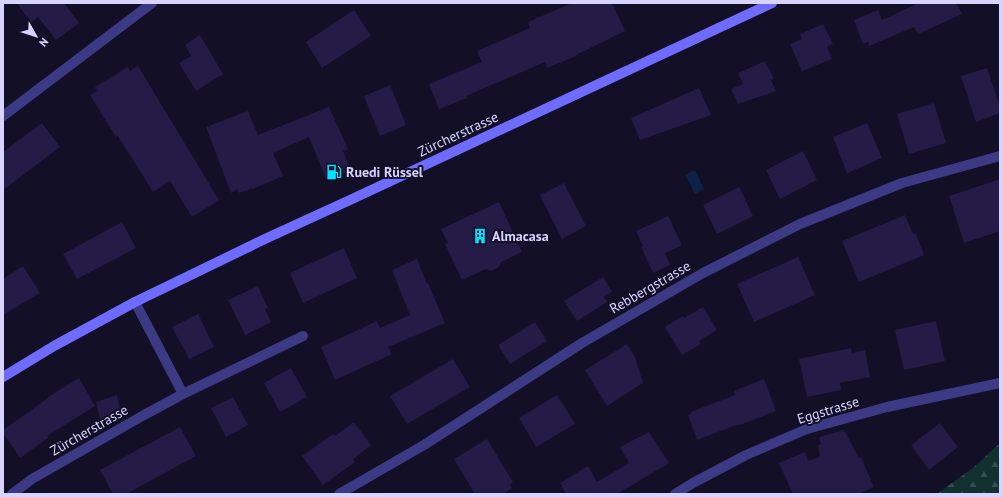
<svg xmlns="http://www.w3.org/2000/svg" width="1003" height="497" viewBox="0 0 1003 497" font-family="'PT Sans',sans-serif">
	<style>
		.forest { fill: url(#forest-firs) }
		.water { fill: #0c2248 }
		.building { fill: #241b47 }
		.lines { fill: none; stroke-linecap: round; stroke-linejoin: round }
		.minor { stroke: #3d3a85; stroke-width: 10 }
		.secondary { stroke: #6f6bff; stroke-width: 10 }
		.labels { text-anchor: middle; dominant-baseline: central; stroke-width: 4; stroke-linejoin: round; paint-order: stroke }
		.street-label { font-size: 14px; fill: #d9d4ff; stroke: #130f26 }
		.poi-label { font-size: 14px; font-weight: bold; fill: #d9d4ff; stroke: #130f26; text-anchor: start }
	</style>
	<defs>
		<pattern id="forest-firs" width="22" height="20" patternUnits="userSpaceOnUse"><rect width="22" height="20" fill="#12302f"/><path d="M5 1l3.5 6h-7zM16 11l3.5 6h-7z" fill="#344d4e"/></pattern>
	</defs>
	<rect width="100%" height="100%" fill="#130f26"/>
	<path class="forest" d="M1000,443V494H937L974,467Z"/>
	<path class="water" d="M695,170L704,189L695,194L685,175Z"/>
	<path class="building" d="M17,3H64L79,23L56,40L38,17L31,23Z
		M572,3H612L625,31L576,55V56L547,68L545,62L466,96L467,98L439,109L429,84L482,62L477,51L530,28L528,22Z
		M919,3H956L962,14L918,34L914,27L869,46L868,42L863,44L854,20L878,10L882,20Z
		M354,10L371,36L322,68L306,42Z
		M823,24L833,44L827,47L832,59L802,71L790,44L802,39L800,34Z
		M200,35L223,74L196,91L179,63L191,56L185,45Z
		M765,61L774,79L771,80L776,91L738,104L731,89L743,84L738,73Z
		M138,66L219,200L192,217L170,181L153,192L118,136L116,137L90,95L97,91L95,87L128,67L130,71Z
		M987,68L1000,107V113L976,122L961,76Z
		M390,85L406,125L380,136L364,96Z
		M699,88L711,115L640,140L631,118Z
		M934,103L946,143L909,154L897,114Z
		M329,107L348,149L343,151L351,170L327,181L309,137L273,153L283,176L253,189L252,188L239,193L237,189L231,193L206,127L248,111L258,135Z
		M42,123L60,147L3,190V152Z
		M867,123L882,158L847,173L833,137Z
		M803,151L817,180L780,199L766,170Z
		M1000,179V231L964,243L949,196Z
		M564,183L586,226L562,239L540,195Z
		M739,187L753,216L717,234L703,205Z
		M499,202L522,252L501,262L498,268L491,271L486,269L462,280L445,244L448,243L441,229Z
		M905,215L913,234H916L924,255L859,282L842,241Z
		M668,216L682,245L665,253L670,265L653,273L641,247L643,246L636,231Z
		M122,222L136,248L77,279L63,254Z
		M344,248L357,278L303,303L290,273Z
		M798,257L815,295L754,322L737,284Z
		M417,259L427,284L428,283L445,323L388,347L392,354L335,380L321,347L377,321L380,328L410,315L392,270Z
		M23,266L40,293L3,315V279Z
		M603,277L612,292L604,297L607,302L577,321L564,301Z
		M258,286L268,308L265,309L271,322L245,335L228,300Z
		M703,307L717,330L699,341L701,344L682,355L665,327L683,316L684,318Z
		M198,314L214,347L189,359L172,327Z
		M936,321L945,361L904,370L895,330Z
		M535,322L547,341L510,364L498,345Z
		M627,344L635,357L643,383L607,406L585,370Z
		M851,348L852,353L865,350L870,377L840,383L841,390L807,397L799,359Z
		M453,359L470,387L407,424L390,396Z
		M291,368L307,397L280,412L264,383Z
		M79,378L95,406L47,436L48,438L20,458L3,433V430L48,398V397Z
		M764,379L776,411L740,425L739,424L697,440L688,415L692,413L691,412L735,395L734,391Z
		M117,395L121,413L100,419L96,402Z
		M557,395L575,424L536,447L519,418Z
		M233,397L248,425L226,437L211,408Z
		M354,422L371,445L353,459L355,462L323,485L302,456L333,434L335,436Z
		M940,423L958,447L929,470L911,445Z
		M180,427L196,456L126,494H113L100,470Z
		M844,430L859,458L861,457L874,487L859,494H793L779,463L805,452L808,461L820,457L818,445L821,444L819,437Z
		M649,432L669,463L617,494H566L560,483L588,466L597,482L629,463L620,447Z
		M487,439L513,482L510,484L512,488L503,494H475L454,459Z"/>
	<g class="lines">
		<path class="minor" d="M3,116L152,3
			M135,302L183,394
			M12,494L32,479L144,415L183,394L303,336
			M339,494L424,445L582,343L703,273L800,224L902,183L1000,156
			M675,494L693,483L746,455L807,429L887,407L1000,383"/>
		<path class="secondary" d="M3,377L54,346L135,302L267,238L350,200L772,3"/>
	</g>
	<defs>
		<g id="fuel-bare" transform="scale(1.2)"><path d="M-5.5-6h7V0h2V4h1.3V-2.5L3-4.5l.8-.8L6-3V5H2.5V1h-1V6h-7ZM-4.2-4.7v3.2H.2V-4.7Z" fill="#00e5ff" stroke="#130f26" stroke-width="2.5" paint-order="stroke"/></g>
		<g id="building-bare" transform="scale(1.2)"><path d="M-4-6H4V6H1V3H-1V6H-4ZM-2.5-4.3h1.7v1.8h-1.7ZM.8-4.3h1.7v1.8H.8ZM-2.5-1h1.7V.8h-1.7ZM.8-1h1.7V.8H.8Z" fill="#00e5ff" stroke="#130f26" stroke-width="2.5" paint-order="stroke"/></g>
	</defs>
	<g fill-rule="evenodd">
		<use href="#fuel-bare" x="334" y="172"/>
		<use href="#building-bare" x="480" y="236"/>
	</g>
	<g class="labels">
		<g class="street-label">
			<text transform="translate(458 134) rotate(-25)">Zürcherstrasse</text>
			<text transform="translate(650 287) rotate(-30)">Rebbergstrasse</text>
			<text transform="translate(828 410) rotate(-17)">Eggstrasse</text>
			<text transform="translate(89 430) rotate(-30)">Zürcherstrasse</text>
		</g>
		<g class="poi-label">
			<text x="346" y="172">Ruedi Rüssel</text>
			<text x="492" y="236">Almacasa</text>
		</g>
	</g>
	<rect width="1003" height="497" fill="none" stroke="#d9d4ff" stroke-width="8"/>
	<g transform="translate(36 36) rotate(129)" stroke="#130f26" stroke-width="3" paint-order="stroke">
	<path d="M0-3L7 15L0 10L-7 15Z" fill="#d9d4ff"/>
	<text y="-6" font-size="11" font-weight="bold" text-anchor="middle" fill="#d9d4ff">N</text>
	</g>
</svg>
